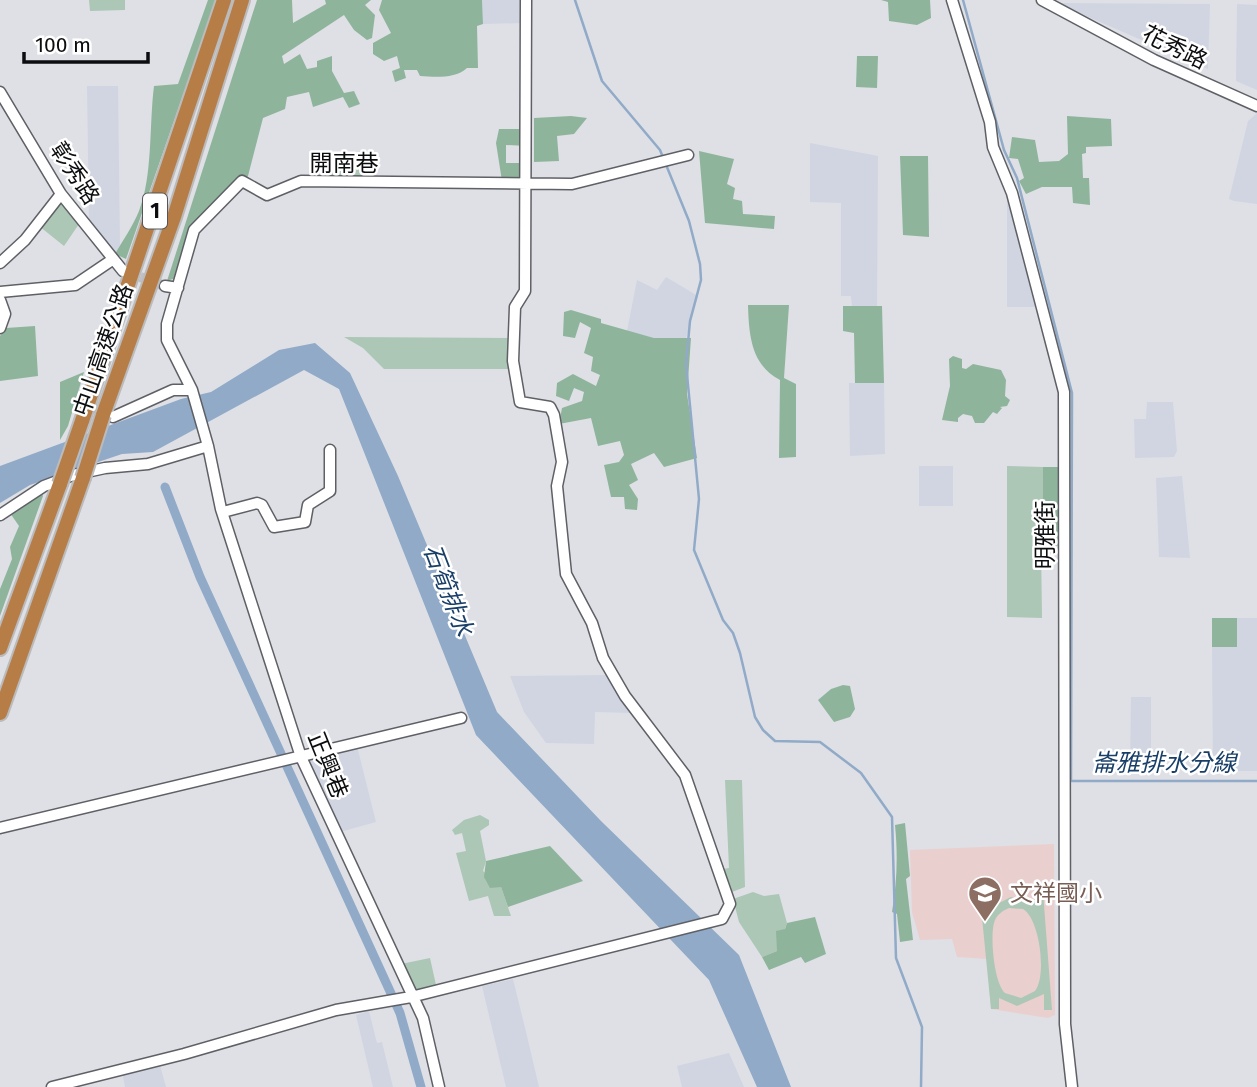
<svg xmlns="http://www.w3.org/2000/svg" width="1257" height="1087" viewBox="0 0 1257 1087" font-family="'Fira Sans','Noto Sans TC',sans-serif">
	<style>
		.built { fill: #d1d5e1 }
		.education { fill: #eacfcf }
		.green { fill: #acc7b5; fill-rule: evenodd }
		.forest { fill: #8fb49c }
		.water { fill: #90aac8 }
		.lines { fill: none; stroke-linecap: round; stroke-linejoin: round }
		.stream { stroke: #90aac8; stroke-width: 2.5 }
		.canal { stroke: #90aac8; stroke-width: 9 }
		.minor-tunnel { stroke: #bec0c5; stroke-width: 10; stroke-dasharray: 10 5; stroke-linecap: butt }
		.minor-casing { stroke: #5f6065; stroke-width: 13 }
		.highway-casing { stroke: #bbbbbc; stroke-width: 18 }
		.minor { stroke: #fff; stroke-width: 10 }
		.highway { stroke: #b77d47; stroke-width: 14 }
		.highway-bridge-casing { stroke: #bbbbbc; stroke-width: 18; stroke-linecap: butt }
		.highway-bridge { stroke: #b77d47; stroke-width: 14 }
		.labels { text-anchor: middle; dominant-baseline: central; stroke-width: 5; stroke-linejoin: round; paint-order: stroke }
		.shield { fill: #fff; stroke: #555657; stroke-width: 2 }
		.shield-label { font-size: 21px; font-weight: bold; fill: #0c0d0f }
		.street-label { font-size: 23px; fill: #0c0d0f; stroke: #fff }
		.education-label { font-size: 23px; fill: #785e54; stroke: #fff; text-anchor: start }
		.water-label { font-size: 24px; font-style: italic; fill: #193f68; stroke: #fff }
	</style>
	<rect width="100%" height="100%" fill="#dee0e5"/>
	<path class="built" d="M482,0H525V23L483,24Z
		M1061,3L1210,4L1208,69L1061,5Z
		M1237,4L1257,5V90L1236,81Z
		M87,86H118L120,245L115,254L89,222Z
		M1257,113V204L1234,201L1229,199L1248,121Z
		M810,143L878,156L877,306L852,307L851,296H841V203L810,202Z
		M1007,186L1032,275L1036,307H1007Z
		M666,277L698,296L686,338H654L627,331L637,280L657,290Z
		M849,383H884L885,454L850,456Z
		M1147,402H1173L1177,451L1174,457L1135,458L1134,419H1146Z
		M919,466H953V506H919Z
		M1182,476L1190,558L1159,557L1156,478Z
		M1237,618H1257V771H1213L1212,647L1237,646Z
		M609,675L631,713L595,712L594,744L546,743L524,712L510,676Z
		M1131,697H1151V771H1130Z
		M357,746L376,822L340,832L309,758Z
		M513,979L527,1036L539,1087H506L482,986Z
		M369,1011L377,1043L382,1042L393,1087H373L356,1015Z
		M729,1053L744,1087H682L677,1066Z
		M159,1062L166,1087H125L122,1072Z"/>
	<path class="education" d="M1054,844L1055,1015L1048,1018L991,1009L987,959L957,957L952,939L920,940L912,912L910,850Z"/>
	<path class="green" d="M89,0H125V10L90,11Z
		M368,152L370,181L318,179L319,175Z
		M59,201L79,224L64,246L39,226Z
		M344,337L513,338L512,369H384L363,348Z
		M1007,466L1043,467L1042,537H1063L1064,546H1041L1042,618L1007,617Z
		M725,780H742L745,887L732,892L723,869L729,868Z
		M480,815L489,820V825L480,831L486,861L483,871L501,887L511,916H494L488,896L469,901L456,853L466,851L462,833L455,835L452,830L464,820Z
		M988,886L991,907L1011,897L1033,905L1034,893L1043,892L1052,1010H1044V994L1017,1006L999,998V1009H991L979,887ZM1009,908L1023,909C1040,919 1047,976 1035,991L1021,998L1005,993C994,983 990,937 994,923C996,915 1002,911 1009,908Z
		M753,892L764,896L779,894L787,923L777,951L762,957L739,922L733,899Z
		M430,958L436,985L414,991L401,964Z"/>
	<path class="forest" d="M208,0H216L126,259L115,254C123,240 133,226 139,211C153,175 149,125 154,86L178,84Z
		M257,0H292L293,23L326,4L325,0H371L365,5L375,15L372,38L367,40L354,30L344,15L282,56L284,64L300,54L307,69L317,67V61L332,56V71L344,93L354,91L360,104L349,108L343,97L313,107L309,92L287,97L285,109L263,118L248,176L230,198L193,231L179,277L167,281Z
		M382,0H482L483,24L477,26L478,68H467C455,79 435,77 420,76L417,70H404L406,78L395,82L392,71L400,68L397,56L384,61L373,54V43L391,33L379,10Z
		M881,0H930L931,18L917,25L889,21L888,2Z
		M857,56H878L877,88L856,87Z
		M571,116L587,118L574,134L557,136L559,161L534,162V118Z
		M1067,116L1111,119L1112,146L1086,147V153L1082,154L1083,178H1089L1090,205L1073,203L1072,187H1042L1026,194L1019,181L1024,178L1018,159L1009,158L1012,137L1035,140L1039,162L1059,161L1068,154Z
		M499,129H527V146L506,145V163H521L523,180L502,181L496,143Z
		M699,151L734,159L727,184L735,188L733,199L742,201L743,214L775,216L774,229L705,223Z
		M900,156H928L929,237L903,235Z
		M748,305H789L784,378L796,384V457L779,458L780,380C751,365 749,335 748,305Z
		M843,306H882L884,383H855L854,333L843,331Z
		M571,310L601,319V323L654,338H691L687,394L697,458L664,467L654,453L631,464L638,480L629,485L638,499L637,510L625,509L624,497H611L604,465L619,462L624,455L620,441L598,446L591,418L559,424L562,408L582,401L584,392L574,388L569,401L556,396L557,383L573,374L596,386L600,375L591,371L593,357L584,353L591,328L580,322L575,338L563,336L564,312Z
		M35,326L38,376L0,381V336L6,328Z
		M953,356L962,359V368L966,369L973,364L1001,370L1006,380L1005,396L1010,400L1007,406L1000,407L1002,408L997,414L993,412L984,423H975L972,416L963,414L958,418V422L942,420L950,386L949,359Z
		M84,372L68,426L60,440V382Z
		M1043,467H1064L1063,537H1042Z
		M41,491L43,496L0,616V589L12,559L10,547L19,526L10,513Z
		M1212,618H1237V647H1212Z
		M843,685L850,686L855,709L850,717L834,722L818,700L831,689Z
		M905,823L910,876L906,879L913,940L900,942L897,914L892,912C897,883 898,855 895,825Z
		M550,846L583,881L508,907L501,887L490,888L484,877L486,861Z
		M815,917L826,954L805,963L801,957L769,970L762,957L777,951L776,931L785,929L787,923Z"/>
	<path class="water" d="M315,343L350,373L398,476L497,712L601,821L739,955L791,1087H757L709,980L476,735L339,389L304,370L153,452L122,454L30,485L0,503V466L181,399L211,392L279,350Z"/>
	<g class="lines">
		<path class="stream" d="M575,0L602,81L660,150L689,221L700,264L701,280L690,321L686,364L699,499L694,550L723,620L733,633L740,653L755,717L763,730L775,741L820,742L861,773L892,817L896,958L922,1027L921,1087
			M963,0L1004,150L1017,178L1072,393L1071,781H1257"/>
		<path class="canal" d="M165,487L200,577L400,1013L421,1087"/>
		<path class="minor-tunnel" d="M126,272L165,286"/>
		<g class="minor-casing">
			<path id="minor" d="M952,0L990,122L993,147L1012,193L1064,392L1065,1024L1072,1087
				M1042,0L1154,60L1257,106
				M0,92L61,194L123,271
				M0,263L25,240L61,194
				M165,286L178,288
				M0,292L75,285L112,260
				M0,300L5,314L0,328
				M113,417L173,390H192
				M223,512L257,503L262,505L274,527L305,522L308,505L330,491V450
				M0,515L44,486L73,475L105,468L148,464L208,446
				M0,828L461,718
				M52,1087L184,1054L336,1010L411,997L722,919L730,904L685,775L625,696L603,658L592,623L566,574L557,486L562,462L554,415L550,407L520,402L513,361L515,307L525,291L526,0
				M439,1087L423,1018L301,757L221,509L208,446L192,390L167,340V324L194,230L242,181L267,195L301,181L572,184L688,155"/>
		</g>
		<g class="highway-casing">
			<path id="highway" d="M103,415L174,217L242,0
				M82,421L224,0
				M0,648L60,484
				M0,713L83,478"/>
		</g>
		<use href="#minor" class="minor"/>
		<use href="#highway" class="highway"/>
		<g class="highway-bridge-casing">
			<path id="highway-bridge" d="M83,478L103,415
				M60,484L82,421"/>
		</g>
		<use href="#highway-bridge" class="highway-bridge"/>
	</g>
	<defs>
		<g id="school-pin" transform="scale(1.75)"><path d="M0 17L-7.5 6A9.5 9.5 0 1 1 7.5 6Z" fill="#8d6e63" stroke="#fff"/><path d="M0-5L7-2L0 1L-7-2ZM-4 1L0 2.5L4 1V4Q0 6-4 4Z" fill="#fff"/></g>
	</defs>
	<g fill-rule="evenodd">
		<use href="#school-pin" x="985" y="893"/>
	</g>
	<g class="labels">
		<rect class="shield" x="143" y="193.5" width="24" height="35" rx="5"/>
		<g class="shield-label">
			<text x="155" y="211">1</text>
		</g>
		<g class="street-label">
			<text transform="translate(1175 47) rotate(26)">花秀路</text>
			<text x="344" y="163">開南巷</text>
			<text transform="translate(75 173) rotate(57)">彰秀路</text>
			<text transform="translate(103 350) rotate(-71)">中山高速公路</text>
			<text transform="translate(1045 535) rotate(-90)">明雅街</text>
			<text transform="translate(328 765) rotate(68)">正興巷</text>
		</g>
		<g class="education-label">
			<text x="1010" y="893">文祥國小</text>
		</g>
		<g class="water-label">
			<text transform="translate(448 590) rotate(69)">石筍排水</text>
			<text x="1164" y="763">崙雅排水分線</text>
		</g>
	</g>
	<path d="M24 52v10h124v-10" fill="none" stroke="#0c0d0f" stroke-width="3.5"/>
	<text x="35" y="52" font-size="21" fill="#0c0d0f" stroke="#ffffff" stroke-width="5" paint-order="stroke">100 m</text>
</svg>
